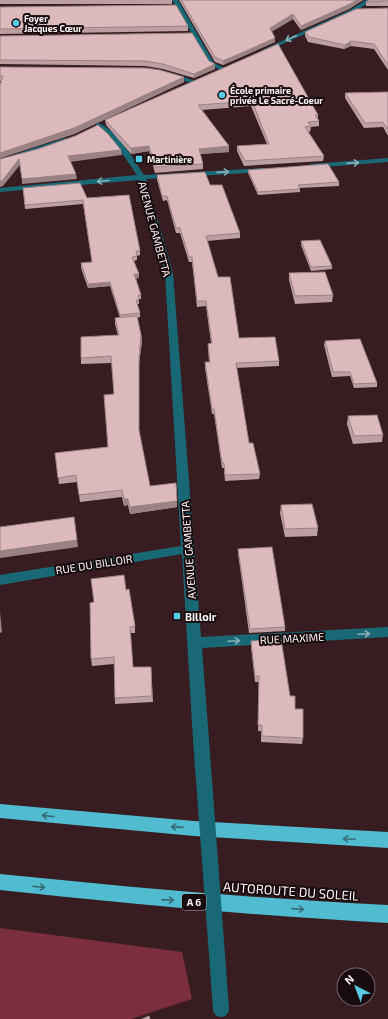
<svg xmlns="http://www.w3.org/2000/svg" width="388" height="1019" viewBox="0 0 388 1019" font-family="'Exo 2',sans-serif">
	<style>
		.forest { fill: #7b2e3d }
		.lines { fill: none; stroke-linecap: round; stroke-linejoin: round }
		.street { fill: #196876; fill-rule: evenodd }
		.highway { fill: #51bbcf; fill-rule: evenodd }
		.street-bridge { stroke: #196876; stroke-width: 16 }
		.wall { fill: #bd9fa3 }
		.shaded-wall { fill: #9a8284 }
		.building { fill: #dcb9bd; stroke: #9a8284 }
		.oneway { stroke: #8badb4 }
		.oneway2 { stroke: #376c78 }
		.poi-dot { fill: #55cae0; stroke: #170b0d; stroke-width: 1.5 }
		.labels { text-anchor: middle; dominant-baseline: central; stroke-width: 4; stroke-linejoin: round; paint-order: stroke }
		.far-poi-label { font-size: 9px; font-weight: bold; fill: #fdf2f3; stroke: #170b0d; text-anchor: start }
		.shield { fill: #170b0d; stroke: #b8adae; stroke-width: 1 }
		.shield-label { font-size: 10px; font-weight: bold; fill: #fdf2f3 }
		.street-label { font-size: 11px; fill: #fdf2f3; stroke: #170b0d }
		.poi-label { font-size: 11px; font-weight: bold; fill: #fdf2f3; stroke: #170b0d; text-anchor: start }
		.near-street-label { font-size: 13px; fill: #fdf2f3; stroke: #170b0d }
	</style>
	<rect width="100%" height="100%" fill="#371d21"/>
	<path class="forest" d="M0,928L182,952L192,999L131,1019H0Z"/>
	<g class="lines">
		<path class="street" d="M172,0H178L214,63L225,68V70H221L210,65Z
			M366,0H373L354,12L267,51L262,50L350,10Z
			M168,72L196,81L197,82L194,84L166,75L165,74Z
			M98,123C117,130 133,159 144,175L263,168L267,170L263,172L146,179L173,273L201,637L388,627V637L202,648L209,740L206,745L201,746L196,745L193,740L182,554L0,585V575L181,546L165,273L139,180L0,192V188L137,175C125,157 113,140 96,126V124Z
			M65,138L68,140L67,141L0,163V159Z
			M388,158V162L311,168L307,166L311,164Z"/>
		<path class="highway" d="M0,804L194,821L388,832V848L194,836L0,818Z
			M0,874C129,887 258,899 388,905V923C258,916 129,904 0,890Z"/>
		<path class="street-bridge" d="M201,740L221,1009"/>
	</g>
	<path class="wall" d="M0,0H172V4H0Z
		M179,0H363L349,9L301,30L293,19L271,32L275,38V42L223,65L215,62Z
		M388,0V6H366V2Z
		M0,7L188,26V31L0,34Z
		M388,8V70L374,49L351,46L344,49L308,42L305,36V32Z
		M0,36L209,61L215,69L194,78L163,69L145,66L0,64Z
		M278,44L318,115V119L319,121V126L311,127L310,132H308L324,156L323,161L244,166L237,151V146L267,144L251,106L202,110L229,146V152L200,154L203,164V169L155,173L149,151L131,154L106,125L105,120Z
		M0,67L184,77V82L74,134L0,158V85L1,81H0Z
		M388,92V136L383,127L364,128L345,98V93Z
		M248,170L339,182V186L300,188V192L258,195L248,173Z
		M157,175L210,185L240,233V238L207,241L218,277L239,338L279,361V366L236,368L249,443L260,474L259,479L225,481L224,468H222L214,414H212L205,368V362H209L208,349V344L211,343L206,306L197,307L192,262H189L180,233H176L167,200L163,201L157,180Z
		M23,188L87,198L140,251V255L137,256V260L134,261L139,274V278H136L141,295V299H139V304H137L140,313V317L137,318L141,335L142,341L139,364V432L150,486L177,501V507L130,514L128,505L124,506L122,497L80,502L77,482L59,484L55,453L108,447L114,394L112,363L81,364V358L118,335L115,324V318H120L110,286L88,288L81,268V263L92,262L83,204L25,209Z
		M301,241L332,266V269L311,271L301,245Z
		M289,273L333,295L332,302L295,304L289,280Z
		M325,341L377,383V387L354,388L350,376L332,377L324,345Z
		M348,416L383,435L382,442L353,444L347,424Z
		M281,505L318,528L317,536L285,537L280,513Z
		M238,549L285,627V631L249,633L238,553Z
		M126,590L135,626V633H130L133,667H151L153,702L115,704L114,664L92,666L91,659L94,603Z
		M251,641L290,696L295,709L303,738L302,744L261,742V731H258L259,682H255L251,647Z"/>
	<path class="shaded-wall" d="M357,0H363L349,9L301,30V26Z
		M293,14V19L269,33L270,28Z
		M275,38V42L223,65V61Z
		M351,41V46L344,49L345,45Z
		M215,64V69L194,78V74Z
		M184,77V82L74,134L0,158V153Z
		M149,146V151L131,154V148Z
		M229,146V152L199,154V149Z
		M121,150L122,155L69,162L68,156Z
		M19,159L20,165L3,186L0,187V181Z
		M76,174L77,179L22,184V179Z
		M134,274H139V278L135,279Z
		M110,282V286L88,288V284Z
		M141,335L142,341L139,364V436V358Z
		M124,499H128V505L124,506Z
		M177,501V507L130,514V507Z
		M77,540L78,547L0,558V551Z
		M0,612L2,632L0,633Z"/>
	<path class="building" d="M181,0H357L350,4L301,26L293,14L270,28L275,38L223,61L215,57Z
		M369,0H388V1L366,2Z
		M176,5L188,26L0,29V7Z
		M388,8V65L374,44L351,41L345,45L309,37L305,32L356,9Z
		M192,33L209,61L215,64L194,74L163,64L145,61L0,60V36Z
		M278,44L318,115H315L319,121L308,122L311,126L305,127L324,156L245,161L237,146L269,144L252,101L198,105L229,146L199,149L203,164L155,167L149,146L131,148L105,120Z
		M0,67L145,68L160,70L184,77L74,128L0,153V85L3,76H0Z
		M388,92V130L383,122L365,123L345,93Z
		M98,125L108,134L121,150L68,156L76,174L22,179L19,159L2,181H0V159L38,149L75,136Z
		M328,164L339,182L298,185L300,189L258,192L248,170Z
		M205,172L210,185H222L240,233L206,236L218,277H230L239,338L275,337L279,361L236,363L249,443H253L260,474L225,475L224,463H222L214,409H212L205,362H210L208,344L212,343L206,301H197L192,257H189L180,228H176L167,196H162L157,175Z
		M80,183L87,198L129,195L140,251H136L137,256L132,257L139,274H134L141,295H138L139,300H136L140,313L120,315L110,282L88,284L81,263L92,262L83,200L25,205L23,188Z
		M320,240L332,266L311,267L301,241Z
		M325,272L333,295L295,296L289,273Z
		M137,316L141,335L139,358V430L150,486L176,483L177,501L130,507L128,499H124L122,490L79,495L76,475L58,478L55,453L108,447L104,395L114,394L111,356L81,358V337L119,335L115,318Z
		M360,339L377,383L354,384L350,372H333L325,341Z
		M377,415L383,435L354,436L348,416Z
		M312,504L318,528L285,529L281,505Z
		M74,517L77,540L0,551V527Z
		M272,547L285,627L250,629L238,549Z
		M124,575L126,590L129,589L135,626L130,627L133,667H151L152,696L115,698L114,657L91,659L90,603L94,602L91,579Z
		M281,639L290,696H295V709H303V738L262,736V725H258L259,676H255L251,641Z
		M149,1016L150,1019H142Z"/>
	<defs><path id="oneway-shaft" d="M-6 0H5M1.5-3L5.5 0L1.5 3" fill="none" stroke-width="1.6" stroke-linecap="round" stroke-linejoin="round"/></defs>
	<g class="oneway">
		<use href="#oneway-shaft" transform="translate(291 38) rotate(155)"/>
		<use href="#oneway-shaft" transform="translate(353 163) rotate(-4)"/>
		<use href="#oneway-shaft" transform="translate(223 172) rotate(-4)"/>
		<use href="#oneway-shaft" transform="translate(103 181) rotate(175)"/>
		<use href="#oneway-shaft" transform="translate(364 634) rotate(-3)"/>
		<use href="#oneway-shaft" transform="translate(234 641) rotate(-3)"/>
	</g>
	<g class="oneway2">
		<use href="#oneway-shaft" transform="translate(48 816) rotate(-174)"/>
		<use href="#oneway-shaft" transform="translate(177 827) rotate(-176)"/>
		<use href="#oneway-shaft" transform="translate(349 839) rotate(-177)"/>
		<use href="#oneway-shaft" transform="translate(39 887) rotate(6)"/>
		<use href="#oneway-shaft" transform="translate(168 900) rotate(4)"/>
		<use href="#oneway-shaft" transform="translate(298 909) rotate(4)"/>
	</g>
	<g class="poi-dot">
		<circle cx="16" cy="23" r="4"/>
		<circle cx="222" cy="95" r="4"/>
		<rect x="135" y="155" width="8" height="8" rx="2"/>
		<rect x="173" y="612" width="8" height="8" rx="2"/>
	</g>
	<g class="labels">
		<g class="far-poi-label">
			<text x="24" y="18">Foyer<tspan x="24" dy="10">Jacques Cœur</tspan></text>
			<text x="230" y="90">École primaire<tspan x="230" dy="10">privée Le Sacré-Coeur</tspan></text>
			<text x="147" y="159">Martinière</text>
		</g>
		<rect class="shield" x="182" y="894" width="24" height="16" rx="3"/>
		<g class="shield-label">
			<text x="194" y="902">A 6</text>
		</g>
		<g class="street-label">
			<text transform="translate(155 229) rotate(75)">AVENUE GAMBETTA</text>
			<text transform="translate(188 550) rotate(-94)">AVENUE GAMBETTA</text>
			<text transform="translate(94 564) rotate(-9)">RUE DU BILLOIR</text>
			<text transform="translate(292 638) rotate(-3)">RUE MAXIME</text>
		</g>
		<g class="poi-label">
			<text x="185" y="616">Billoir</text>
		</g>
		<g class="near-street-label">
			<text transform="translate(291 891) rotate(4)">AUTOROUTE DU SOLEIL</text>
		</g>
	</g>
	<g transform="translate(356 987) rotate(318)"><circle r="19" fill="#170b0d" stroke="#736769"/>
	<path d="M0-3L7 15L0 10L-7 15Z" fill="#55cae0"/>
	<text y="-6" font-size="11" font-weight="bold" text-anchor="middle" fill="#fdf2f3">N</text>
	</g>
</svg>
